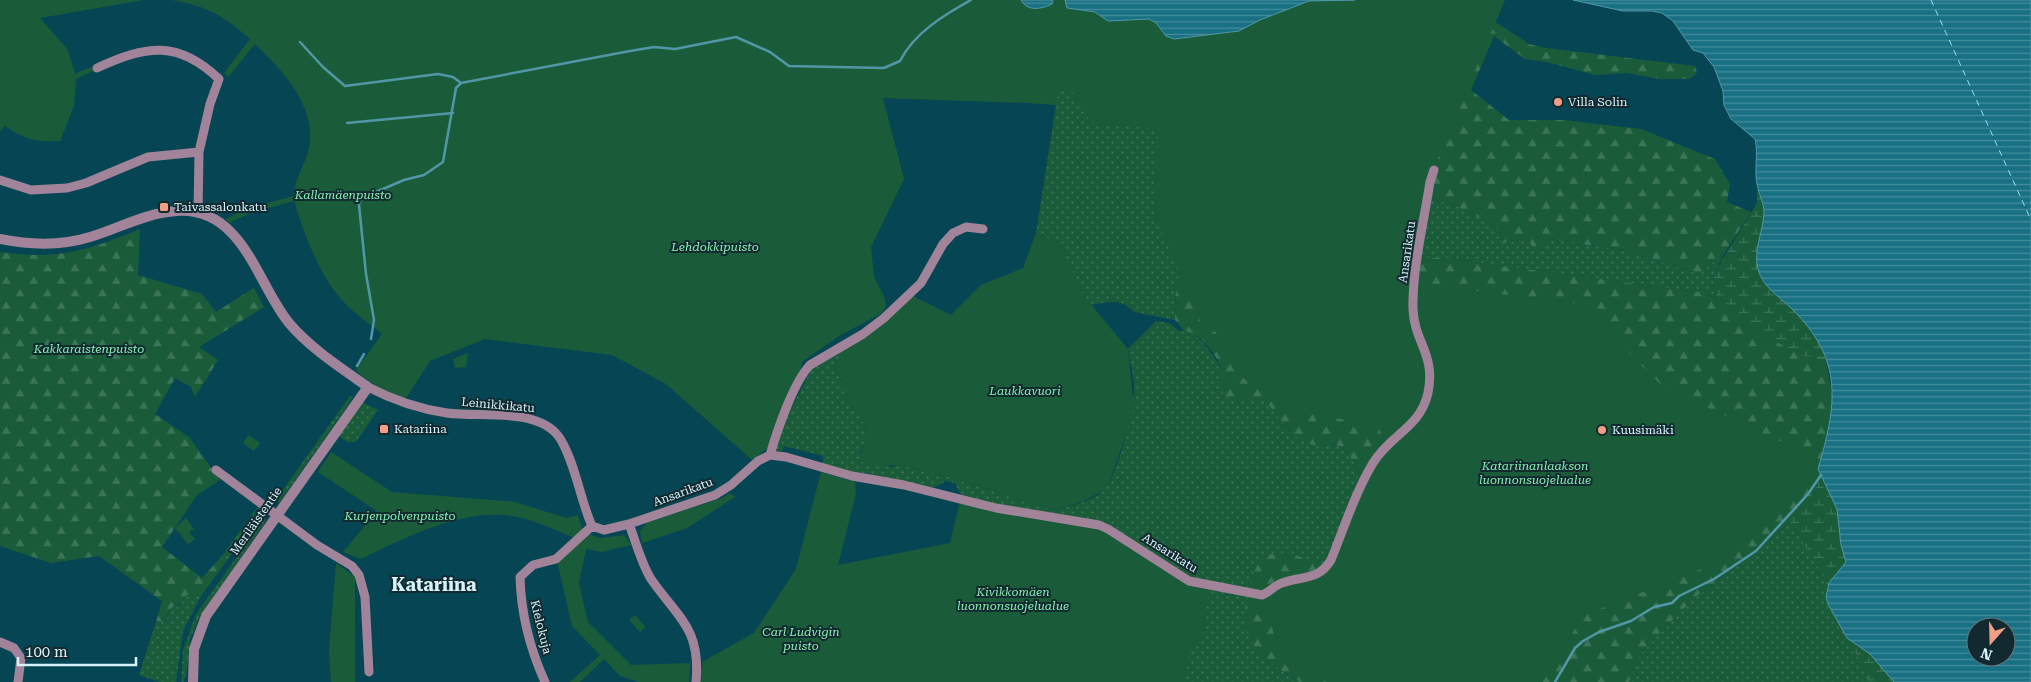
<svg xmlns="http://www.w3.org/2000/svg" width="2031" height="682" viewBox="0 0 2031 682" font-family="'Roboto Serif',serif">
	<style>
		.grass { fill: url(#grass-dots) }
		.forest { fill: url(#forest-firs) }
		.wetland { fill: url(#wetland-marsh) }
		.park { fill: #1a5c3a }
		.water { fill: url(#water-rules); stroke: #5197a7; fill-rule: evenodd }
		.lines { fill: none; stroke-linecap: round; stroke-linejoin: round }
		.stream { stroke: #5197a7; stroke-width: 2.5 }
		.ferry { stroke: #97e4f8; stroke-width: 1; stroke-dasharray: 6 5; stroke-linecap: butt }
		.minor { stroke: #a18499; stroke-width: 9 }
		.tertiary { stroke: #a18499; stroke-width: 10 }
		.poi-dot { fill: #f49e86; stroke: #12292f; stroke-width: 2 }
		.labels { text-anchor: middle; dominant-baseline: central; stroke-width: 4; stroke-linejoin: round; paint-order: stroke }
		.poi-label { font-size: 12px; fill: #d6f2fa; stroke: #12292f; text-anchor: start }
		.park-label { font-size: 12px; font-style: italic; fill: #85f0b1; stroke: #12292f }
		.street-label { font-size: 12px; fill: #d6f2fa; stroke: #12292f }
		.district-label { font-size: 18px; font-weight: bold; fill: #d6f2fa; stroke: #12292f }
	</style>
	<defs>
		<pattern id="grass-dots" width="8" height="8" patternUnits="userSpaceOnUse" patternTransform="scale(1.25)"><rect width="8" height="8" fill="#1a5c3a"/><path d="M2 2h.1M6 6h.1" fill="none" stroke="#3b7457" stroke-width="1.8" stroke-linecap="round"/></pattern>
		<pattern id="forest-firs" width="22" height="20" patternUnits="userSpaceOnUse" patternTransform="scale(1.25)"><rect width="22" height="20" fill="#1a5c3a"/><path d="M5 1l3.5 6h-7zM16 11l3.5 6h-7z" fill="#3b7457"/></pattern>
		<pattern id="wetland-marsh" width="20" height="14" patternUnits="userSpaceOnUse" patternTransform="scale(1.25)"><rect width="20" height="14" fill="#1a5c3a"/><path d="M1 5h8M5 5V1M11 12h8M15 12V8" fill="none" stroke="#3b7457"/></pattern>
		<pattern id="water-rules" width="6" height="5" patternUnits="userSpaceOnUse" patternTransform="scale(1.25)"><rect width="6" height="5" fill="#187083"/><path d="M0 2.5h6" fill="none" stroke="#448c9c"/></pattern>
	</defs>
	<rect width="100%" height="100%" fill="#064654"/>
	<path class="grass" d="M1048,38L1406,190L1458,207L1498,228L1503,243L1528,240L1537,253L1549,239L1622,250L1699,274L1726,251L1712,277L1717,299L1705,293L1444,258L1184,256L1176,288L1175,320L1134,312C1122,298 1107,302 1091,305L1084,296L1058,242L1036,233L1056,105L1029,103Z
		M1156,321L1169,323L1179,331H1190C1215,351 1223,371 1234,400L1264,399L1289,431L1325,446L1335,444C1384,471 1342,530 1326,567L1289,554L1247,632C1261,654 1277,670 1300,682H1185L1188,654L1209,584L999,506L961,495L955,483L946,481L931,489L864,473L850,472L823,464V456L784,446L782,451H774L782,426L812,368L846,347L839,375L852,408L862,419L867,432V439L860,454L890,467L899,465L946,476L1054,510C1070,506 1092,502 1104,490C1118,476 1132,412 1134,391C1135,378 1130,362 1128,349Z
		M350,396H353L348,405L279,503L275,501Z
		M362,402L378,410L358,439L355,442H347L338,435Z
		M1816,491L1894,682H1629L1639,655L1693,599L1757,552Z
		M257,508L262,509L261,514L225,563L222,556Z
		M266,516L265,522L200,616L190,639L186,678H184V682H181L183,650L196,614Z
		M187,595L201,596L183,631L176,682H160L139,675L156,622H165L173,606L178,607Z"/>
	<path class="forest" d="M1485,15L1529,44L1546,48L1695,66L1697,73L1690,79H1660L1627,73L1595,75L1547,62L1525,59L1494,36L1471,90L1509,120H1563L1641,129L1715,159L1730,184L1727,202L1751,212L1726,251L1699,274L1622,250L1549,239L1537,254L1528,240L1503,243L1498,228L1458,207L1406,190Z
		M140,229L138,275L202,294L216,312L254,288L264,307L199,347L218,360L195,397L191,387L175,378L155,414L189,437L220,480L197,495L162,547L202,578L222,556L225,563L201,596L187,595L177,607L173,606L164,622H156L162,601L99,556L51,563L0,546V252C57,260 87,251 140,229Z
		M1184,256L1444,258L1705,293L1825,357L1832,393V409L1830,429L1818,469L1816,491L1790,521L1757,552L1693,599L1639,655L1629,682H1300C1278,670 1247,648 1244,622C1242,611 1250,595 1252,584C1254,570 1258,557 1275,553C1290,550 1312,562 1326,567C1342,530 1384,471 1335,444C1297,453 1285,424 1264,399C1253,400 1237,403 1228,398C1217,392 1224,375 1220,365C1215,353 1198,331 1184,331L1175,320L1176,288Z"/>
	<path class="wetland" d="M1757,188L1775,192L1806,248L1830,374L1825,357L1802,356L1751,328L1717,299L1712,277L1757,203Z
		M1830,429L1912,682H1869L1867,673L1828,604L1823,576L1790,521L1816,491L1818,469Z"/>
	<path class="park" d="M0,0H144L40,18L68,50L75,74L91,67L93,71L76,79L74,106L60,141C35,142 26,140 5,126L0,131Z
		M172,0H1505L1430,177L1413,283L1580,304L1662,386L1818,459L1805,482L1704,568L1579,617C1579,629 1548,668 1540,682H1327C1268,665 1281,642 1262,595L1321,573L1359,492L1387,444L1377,425L1288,410L1236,373L1216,332L1204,329L1155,216L1158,129L1091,123L1071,90L1058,91L1056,104L883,98L904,179L871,247L874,277L884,296L886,306L882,313L839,336L802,362L799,376L769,447L752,460L666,384L612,355L485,339L430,361L406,398C386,392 370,384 356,370L382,334C369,323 352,312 341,299C317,271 305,235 294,201L250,213L229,223L226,219L248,208L294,196C294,179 304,167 308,152C320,109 283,71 255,44L228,77L224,73L250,39C224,16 207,6 172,0Z
		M1036,233L1058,242L1084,296L1128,349L1134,409L1111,478L1105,490L1082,502L1054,510L946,476L899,465L874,466L865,464L860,460C860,450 868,443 867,433C865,419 853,412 847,400C842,389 845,380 835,371C837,341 887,312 909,294L951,315L981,285L1023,268Z
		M468,353L466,367L455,368L453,359Z
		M248,435L260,443L254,451L243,443Z
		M331,452L392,492L515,502L566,518L578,515L583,531L575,538C554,530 530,517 506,515C458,511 404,538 361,559L343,552L377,511L318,472Z
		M821,472L855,482L856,493L838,565L950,543L960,501L1097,527L1209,589L1203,633L1188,654L1185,682H700L702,662L754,633L796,569Z
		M730,493L735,497L687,528L642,543L640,531L647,523L722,498Z
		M186,518L194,529L189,532L195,539L188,544L175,528Z
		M589,534L600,538L624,535L631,545L602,552L586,549L579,583L588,622L631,665L690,663L689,682H639L620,676L604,659L580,682H570L600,655L572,626L557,560Z
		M336,563L355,577V682H331L329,650Z
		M635,615L645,627L640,632L629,620Z"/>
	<path class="water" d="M1021,0H1053L1052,4C1042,9 1027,12 1021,0Z
		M1065,0H1355L1309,1L1260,20L1239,31L1174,39L1166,36L1156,23L1149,19L1108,21L1095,12L1067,8Z
		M1573,0H2031V682H1894L1870,654L1847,638L1828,604L1826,597L1829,583L1846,562L1841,545L1837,509L1818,469C1837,404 1844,360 1792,309C1779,296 1763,288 1758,269C1753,251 1763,232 1764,213C1764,203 1760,198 1758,188C1753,173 1759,155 1755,139L1731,119L1724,105L1723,91L1714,67L1703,53L1693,50L1673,21L1662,13L1652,11H1623ZM1976,627H2006V657H1976Z"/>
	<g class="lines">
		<path class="stream" d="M300,42L323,67L345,86L438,74L453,77L461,83
			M347,123L453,113
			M369,195L404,180L424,175L443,162L456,88L461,83L630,51L654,47L675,49L736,37L770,52L789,66L884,68L900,61C914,33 944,15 971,0
			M361,198L359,205L366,274L374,320L371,339
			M357,366L364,354
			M1555,682L1575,648L1583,641L1599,632L1631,621L1654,607L1672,603L1679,596L1714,579L1756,551L1808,494L1821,475"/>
		<path class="ferry" d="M1931,0L2031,220"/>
		<path class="minor" d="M97,68C147,45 178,40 219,79L210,104L199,152L198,213
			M0,180L31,190L67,188L86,183L148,157L199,152
			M368,387C393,400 419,409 447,413C481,418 541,406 561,440C576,466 580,499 592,526
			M770,455C777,431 793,383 810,365L863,334L884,318L921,283L943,244L953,233L966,227L983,229
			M216,470L317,545L352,566L359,575L365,597L369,672
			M629,524C636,542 641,563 651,579C678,618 701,628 696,682
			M592,526L604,530L629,524L715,495L731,485L758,461L770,455L786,457L852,476L904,485L996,508L1099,525L1108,529L1189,581L1262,595C1270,592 1275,585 1282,583C1303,575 1317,582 1331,560C1344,528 1355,493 1373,463C1391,434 1420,428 1428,393C1436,354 1414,342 1413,309C1412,270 1424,221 1430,182L1434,170
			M0,642L14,648L21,658L18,682
			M545,682C530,649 521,613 520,577L533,565L556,559L592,526"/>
		<path class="tertiary" d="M0,239C30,245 61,246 90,237C120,228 145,213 177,211C243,207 257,284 289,323C310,348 341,368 368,387L206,616L194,649L193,682"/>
	</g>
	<g class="poi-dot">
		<circle cx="1558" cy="102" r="5"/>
		<rect x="159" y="202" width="10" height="10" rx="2.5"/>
		<rect x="379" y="424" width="10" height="10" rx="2.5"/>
		<circle cx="1602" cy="430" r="5"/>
	</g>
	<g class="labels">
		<g class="poi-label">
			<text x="1568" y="102">Villa Solin</text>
			<text x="174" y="207">Taivassalonkatu</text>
			<text x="394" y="429">Katariina</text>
			<text x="1612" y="430">Kuusimäki</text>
		</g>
		<g class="park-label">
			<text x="343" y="195">Kallamäenpuisto</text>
			<text x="715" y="247">Lehdokkipuisto</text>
			<text x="89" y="349">Kakkaraistenpuisto</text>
			<text x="1025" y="391">Laukkavuori</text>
			<text x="1535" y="466">Katariinanlaakson<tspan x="1535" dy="14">luonnonsuojelualue</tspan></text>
			<text x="400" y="516">Kurjenpolvenpuisto</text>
			<text x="1013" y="592">Kivikkomäen<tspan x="1013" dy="14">luonnonsuojelualue</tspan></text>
			<text x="801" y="632">Carl Ludvigin<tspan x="801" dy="14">puisto</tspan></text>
		</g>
		<g class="street-label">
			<text transform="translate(1407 252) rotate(-82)">Ansarikatu</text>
			<text transform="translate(498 405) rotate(5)">Leinikkikatu</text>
			<text transform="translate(683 492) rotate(-20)">Ansarikatu</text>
			<text transform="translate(256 521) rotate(-55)">Meriläistentie</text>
			<text transform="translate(1170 553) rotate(32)">Ansarikatu</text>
			<text transform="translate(541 627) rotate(76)">Kielokuja</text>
		</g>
		<g class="district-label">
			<text x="434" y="584">Katariina</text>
		</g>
	</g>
	<g transform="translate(1991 642) rotate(200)"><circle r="24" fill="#12292f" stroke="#607980"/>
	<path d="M0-4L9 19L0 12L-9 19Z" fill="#f49e86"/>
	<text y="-8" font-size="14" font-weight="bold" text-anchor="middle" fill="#d6f2fa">N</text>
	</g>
	<path d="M18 657v8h118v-8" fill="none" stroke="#d6f2fa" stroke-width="2.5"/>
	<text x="25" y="657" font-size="15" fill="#d6f2fa" stroke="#12292f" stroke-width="4" paint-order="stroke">100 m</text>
</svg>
